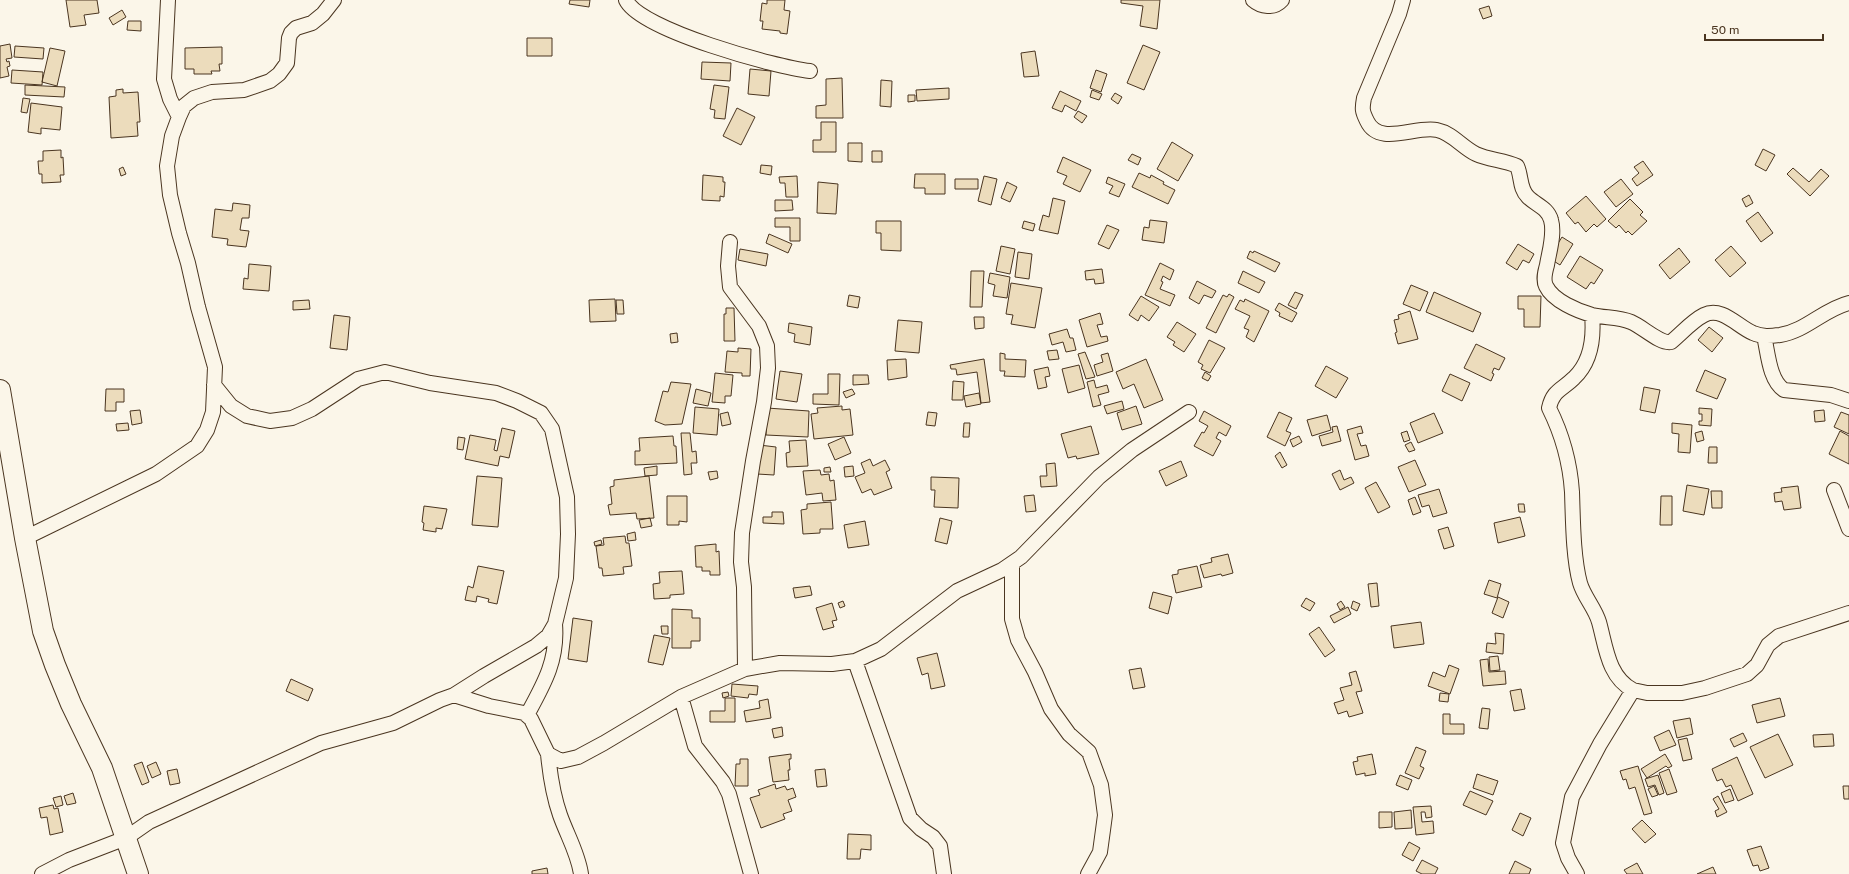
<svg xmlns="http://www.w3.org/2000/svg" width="1849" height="874" viewBox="0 0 1849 874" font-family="'Public Sans',sans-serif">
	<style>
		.building { fill: #ecdcbc; stroke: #4a3520 }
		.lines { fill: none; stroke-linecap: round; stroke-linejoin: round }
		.street-casing { stroke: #4a3520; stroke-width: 16 }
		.secondary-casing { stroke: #4a3520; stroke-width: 22 }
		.street { stroke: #fbf6e9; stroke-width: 14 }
		.secondary { stroke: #fbf6e9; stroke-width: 20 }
	</style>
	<rect width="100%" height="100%" fill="#fbf6e9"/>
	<path class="building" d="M66,0H97L99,13L84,15L86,25L70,27Z
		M570,0H590L589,7L569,4Z
		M767,0H785L784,10L790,11L787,34L780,33V31L762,29L763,21H760L762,3L767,4Z
		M1121,0H1160L1157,29L1140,26L1143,6L1121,3Z
		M1489,6L1492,16L1483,19L1479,9Z
		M122,10L126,17L113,25L109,18Z
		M128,21H141V31L127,30Z
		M527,38H552V56H527Z
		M10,44L12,58L6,59L7,62L9,61L10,66L7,67L9,76L0,78V46Z
		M1143,45L1160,52L1144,90L1127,83Z
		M15,46L44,48L43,59L14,57Z
		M222,47V64H219L220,71H211L212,74H194V69H185V48Z
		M50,48L65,51L57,86L42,82Z
		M1035,51L1039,76L1024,77L1021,53Z
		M702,62L731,63L730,81L701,79Z
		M750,69L771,71L769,96L748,94Z
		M12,70L43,72L42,85L11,83Z
		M1096,70L1107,74L1101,92L1090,88Z
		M842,78L843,118H816V106L826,105V79Z
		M881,80L892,81L891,107L880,106Z
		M25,85L65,87L64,97L25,95Z
		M714,85L729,87L725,119L714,118L715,110L710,109Z
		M949,88V99L917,101L916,90Z
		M123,89V93L138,92L140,122H137L138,136L111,138L109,97L116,96V90Z
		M1092,90L1102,94L1099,100L1090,97Z
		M1060,91L1081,101L1076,111L1065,105L1062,112L1052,108Z
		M1115,93L1122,97L1118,104L1111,99Z
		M908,95H915V101L908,102Z
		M23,98L30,99L27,113L21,112Z
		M31,103L62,107L60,130L41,128V134L28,132Z
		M737,108L755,117L741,145L723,136Z
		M1078,111L1087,116L1082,123L1074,117Z
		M821,122H836V152H813V140H821Z
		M1172,142L1193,155L1178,181L1157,169Z
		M848,143H862V162L848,161Z
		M1763,149L1775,155L1766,171L1755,165Z
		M61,150V158L63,157L64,175H60L61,182L42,183V174H39L38,161H43V151Z
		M872,151H882V162H872Z
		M1132,154L1141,158L1138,165L1128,160Z
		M1063,157L1091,170L1080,192L1063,184L1067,176L1057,172Z
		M1643,161L1653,175L1637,186L1632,179L1639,173L1634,167Z
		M761,165L772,166L771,175L760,173Z
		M123,167L126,174L121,176L119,169Z
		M1793,168L1809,182L1821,169L1829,176L1810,196L1787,174Z
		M1139,173L1150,178L1151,175L1164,182L1163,184L1175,190L1168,204L1132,187Z
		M915,174H945V194H925V188H914Z
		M703,175L723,177V182H725L724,197L720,196V201L702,200Z
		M797,176L798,197H786L785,183H780L779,177Z
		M984,176L997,179L991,205L978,201Z
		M1108,177L1125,184L1119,197L1109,193L1113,186L1106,183Z
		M955,179H978V189H955Z
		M1621,179L1633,194L1616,207L1604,192Z
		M818,182L838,184L836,214L817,213Z
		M1007,182L1017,187L1010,202L1001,198Z
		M1749,195L1753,203L1746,207L1742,199Z
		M1586,196L1606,219L1597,227L1594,224L1586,232L1578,222L1575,224L1566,213Z
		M1053,198L1065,201L1058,234L1039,230L1043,215L1049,217Z
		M1630,199L1643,212L1640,215L1647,221L1632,235L1628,231L1626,233L1619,225L1616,228L1608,221Z
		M775,200H792L793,210L775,211Z
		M233,203L250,205L249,218H242L240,230L249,231L246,247L227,245L228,239L212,237L215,209L232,211Z
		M1758,212L1773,233L1761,242L1746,221Z
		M775,218H800V241H790V227H775Z
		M1150,220L1167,222L1164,243L1142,240L1144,227L1149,228Z
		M876,221H901V251L881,250V233H876Z
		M1024,221L1035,224L1033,231L1022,228Z
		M1107,225L1119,230L1109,249L1098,244Z
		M769,234L792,244L788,253L766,243Z
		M1562,237L1573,244L1560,265L1549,258Z
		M1518,244L1534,254L1529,263L1523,260L1517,270L1506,263Z
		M1001,246L1015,249L1010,274L996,271Z
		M1731,246L1746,263L1730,277L1715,260Z
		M1679,248L1690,262L1670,279L1659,265Z
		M740,249L768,254L766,266L738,260Z
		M1250,251L1253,253L1254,251L1280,263L1275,272L1247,258Z
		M1018,252L1032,254L1029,279L1015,277Z
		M1580,256L1603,270L1594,284L1591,282L1586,289L1567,277Z
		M1160,263L1174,270L1170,280L1163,276L1161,281L1163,282L1160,289L1175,295L1170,306L1145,295Z
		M249,264L271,266L269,291L243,289L244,278L248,279Z
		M1102,269L1104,283L1095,284L1094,279L1086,280L1085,271Z
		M971,271H984L982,307H970Z
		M1243,271L1265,282L1259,293L1238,283Z
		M990,273L1010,277L1007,298L993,296L995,285L988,283Z
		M1197,281L1216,291L1212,298L1204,295L1199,304L1189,298Z
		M1011,283L1042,288L1035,328L1011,324L1013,315L1006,314Z
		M1411,285L1428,292L1420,311L1403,304Z
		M1295,292L1303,295L1296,309L1288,305Z
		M1434,292L1481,313L1473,332L1426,312Z
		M1229,294L1234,297L1216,333L1206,328L1223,295L1227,297Z
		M849,295L860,297L858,308L847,306Z
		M1141,296L1159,307L1149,321L1141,315L1138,321L1129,315Z
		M1518,296H1541L1540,327H1524V309H1518Z
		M615,299L616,321L590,322L589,300Z
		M1245,299L1269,311L1254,342L1246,337L1249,330L1244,328L1250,316L1235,309L1240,300L1244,302Z
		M309,300L310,309L293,310V301Z
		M616,300H623L624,314H617Z
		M1279,303L1297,313L1292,322L1279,316L1280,313L1275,310Z
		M726,308H734L735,341H724V314H726Z
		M1410,311L1418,339L1398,344L1395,333L1397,332L1394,320L1399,319L1398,315Z
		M1100,313L1103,324L1097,325L1101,337L1107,336L1108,341L1087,347L1079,320Z
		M334,315L350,317L347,350L330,348Z
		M974,317H984V328L975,329Z
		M898,320L922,322L919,353L895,351Z
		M1177,322L1196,334L1184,352L1173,345L1175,342L1167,337Z
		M789,323L812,327L810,345L794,342L795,334L788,332Z
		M1709,327L1723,338L1712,352L1698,340Z
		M1067,329L1070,338H1073L1076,350L1066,352L1063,342L1052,345L1049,334Z
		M677,333L678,342L671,343L670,334Z
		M1209,340L1225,348L1210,373L1201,369L1203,365L1198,362Z
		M1476,344L1505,358L1499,370L1494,368L1492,373L1494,374L1491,381L1464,368Z
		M738,348L751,349L750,376H742V373L725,372L727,351L738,352Z
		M1057,350L1059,359L1049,360L1047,351Z
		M1085,352L1095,377L1086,379L1078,354Z
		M1000,353L1005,354V359L1026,360L1025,377L1004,376L1005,371H1000Z
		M1108,353L1113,371L1097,376L1094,365L1103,362L1101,355Z
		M906,359L907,377L888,380L887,360Z
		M984,359L990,402L981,403L977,372L957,375L956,369H951L950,365Z
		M1146,359L1163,400L1144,408L1134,384L1123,389L1116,372Z
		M1079,365L1085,388L1068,393L1062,369Z
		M1326,366L1348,378L1336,398L1315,386Z
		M1048,367L1050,376L1045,377L1047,387L1038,389L1034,370Z
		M1705,370L1726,379L1717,399L1696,391Z
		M780,371L802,374L797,402L776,399Z
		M1205,372L1211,376L1208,381L1202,378Z
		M715,373L733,375L731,396H725V403L712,402Z
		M828,374H840L839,405L813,404V394H828Z
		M1450,374L1470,383L1462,401L1442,391Z
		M853,375H868L869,384L853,385Z
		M1094,380L1096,388L1107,385L1109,392L1098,395L1101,405L1093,407L1087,382Z
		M953,381L964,382L963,400H952Z
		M671,382L691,384L682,424L665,425L655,421L663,391L668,392Z
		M1644,387L1660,390L1655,413L1640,410Z
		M106,389H124V402H116V411H105Z
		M696,389L711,393L708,406L693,403Z
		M852,389L855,394L846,398L843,392Z
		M979,393L981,404L966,407L964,396Z
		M1122,401L1124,409L1107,414L1104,406Z
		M842,406V410L850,409L853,435L814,439L811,414L818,413L817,408Z
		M1136,406L1142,424L1122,430L1117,413Z
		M695,407L719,409L717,435L693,433Z
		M767,408L809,411L808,437L766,435Z
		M1699,408L1712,409L1711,426L1699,425V421H1702V414H1699Z
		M140,410L142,423L132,425L130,411Z
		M1824,410L1825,421L1815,422L1814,411Z
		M1204,411L1231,426L1226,436L1219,432L1216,438L1221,441L1213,456L1194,446L1202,432L1204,433L1208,426L1199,421Z
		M728,412L731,424L722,426L720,414Z
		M928,412L937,413L935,426L926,425Z
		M1279,412L1292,418L1286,431L1291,433L1285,446L1267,437Z
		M1841,412L1849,415V434L1834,427Z
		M1434,413L1443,433L1418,443L1410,423Z
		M1327,415L1331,430L1312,436L1307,420Z
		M128,423L129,430L117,431L116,424Z
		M964,423H970L969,437H963Z
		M1672,423L1692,425L1690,453L1678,452L1679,434L1672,433Z
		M1091,426L1099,454L1077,459L1076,456L1068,458L1061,434Z
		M1337,426L1341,441L1322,446L1319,436L1333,432L1332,427Z
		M1361,426L1363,433L1357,434L1361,446L1366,445L1369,456L1355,460L1347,430Z
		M502,428L515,431L509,458L500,456L498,466L465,459L470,435L496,440L494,450L497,451Z
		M1407,431L1410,440L1404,442L1401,433Z
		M1702,431L1704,440L1697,442L1695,433Z
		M1840,431L1849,436V464L1829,454Z
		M681,433H690L692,452L696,451L697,463H691L692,474L684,475Z
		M673,436L674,446H676L677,463L635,465V451H640L639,438Z
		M1299,436L1302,442L1293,447L1290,440Z
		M458,437L465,438L463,450L457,449Z
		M844,437L851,453L835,460L828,444Z
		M806,440L808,466L787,467L786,453L790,452L789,441Z
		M1411,442L1415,450L1409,452L1405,445Z
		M759,445L776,447L774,475L757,474Z
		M1709,447H1717V463H1708Z
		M1280,452L1287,465L1282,468L1275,456Z
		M870,459L873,466L885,460L890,470L886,472L892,488L874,495L871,489L862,493L855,477L865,473L861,463Z
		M1415,460L1426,485L1409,492L1398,467Z
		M1181,461L1187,476L1166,486L1159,471Z
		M1055,463L1057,486L1041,487L1040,476H1047L1046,464Z
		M657,466V475L645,476L644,468Z
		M853,466L854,476L845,477L844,467Z
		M830,467L831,472H824V468Z
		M820,470L821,475L829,474L830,481L834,480L836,500L823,501L822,493L806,495L803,471Z
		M1340,470L1344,480L1351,477L1354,483L1340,490L1332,474Z
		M717,471L718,478L710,480L708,472Z
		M477,476L502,478L498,527L472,525Z
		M649,476L654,518L637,519L636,513L610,515L608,505L612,504L610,487L614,486V480Z
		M931,477L959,478L958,508L934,507L935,490H931Z
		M1376,482L1390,507L1378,513L1365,488Z
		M1687,485L1709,489L1704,515L1683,511Z
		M1798,486L1801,508L1784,510L1782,501L1775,502L1774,493L1782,492L1781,488Z
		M1439,489L1447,513L1433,517L1429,505L1422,507L1418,495Z
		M1711,491H1722V508H1712Z
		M1034,495L1036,511L1026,512L1024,496Z
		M667,496H687V522L679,521V525H667Z
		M1661,496H1672V525H1660Z
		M1415,497L1421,512L1413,515L1408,500Z
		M831,502L833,529H820V533L803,534L801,510L807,509V504Z
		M1518,504H1524L1525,512H1519Z
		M424,506L447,509L442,529L436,528V532L423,530L424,523L422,522Z
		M772,512H783L784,524L763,523V517H772Z
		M1520,517L1525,536L1498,543L1494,523Z
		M650,518L652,526L641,528L639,520Z
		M940,518L952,521L947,544L935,541Z
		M865,521L869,545L848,548L844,525Z
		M1448,527L1454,546L1444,549L1438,530Z
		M635,532L636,540L628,541L627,534Z
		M625,536L626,543H629L632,566L623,567L624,574L603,576L602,568H599L596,546L604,545L603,538Z
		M601,540L602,544L595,546L594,542Z
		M716,544V552L719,551L720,575H710V571H702V567H696L695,546Z
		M1228,554L1233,573L1222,576L1221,574L1204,578L1200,565L1212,562L1211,558Z
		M478,566L504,571L497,604L488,602L489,599L477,596L476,602L465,600L468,586L473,588Z
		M1197,566L1202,587L1176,593L1172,575L1178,574V570Z
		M682,571L684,594L670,595V598L654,599L653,584L660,583L659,572Z
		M1489,580L1501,584L1497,598L1484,594Z
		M1377,583L1379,606L1371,607L1368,584Z
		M810,586L812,595L795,598L793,588Z
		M1153,592L1172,597L1168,614L1149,608Z
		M1498,597L1509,602L1503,618L1492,613Z
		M1306,598L1315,603L1310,611L1301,606Z
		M843,601L845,606L840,608L838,603Z
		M1341,601L1345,607L1340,610L1337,604Z
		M1353,601L1360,604L1357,611L1351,608Z
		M832,603L837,620L832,621L834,627L823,630L816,608Z
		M1348,607L1351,614L1334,623L1330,616Z
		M672,609L692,610V618H700V641H691V648H672Z
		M573,618L592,621L587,662L568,659Z
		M1421,622L1424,644L1394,648L1391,626Z
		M661,626H668V634H662Z
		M1319,627L1335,650L1325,657L1309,634Z
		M1495,633L1504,634L1503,654L1486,652L1487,643L1496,644Z
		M654,635L670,638L663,665L648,662Z
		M937,653L945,686L931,689L928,673L922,675L917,658Z
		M1498,656L1500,670L1490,671L1489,657Z
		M1488,659L1489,672L1505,671L1506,684L1483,686L1480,660Z
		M1449,665L1459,669L1450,694L1428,686L1433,672L1445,677Z
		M1141,668L1145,687L1133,689L1129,670Z
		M1356,671L1362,691L1356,692L1363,713L1349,717L1347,711L1338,714L1334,703L1344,700L1340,688L1352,685L1349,673Z
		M291,679L313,689L308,701L286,691Z
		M732,684L758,686L757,695L749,694L748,698L731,696Z
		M1521,689L1525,709L1514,711L1510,691Z
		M728,692L729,696L723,698L722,693Z
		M1440,693L1449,694L1448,702L1439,701Z
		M725,698H735V722H710V711H725Z
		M1780,698L1785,716L1757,723L1752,705Z
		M768,699L771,718L746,722L744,711L760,708L759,701Z
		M1482,708L1490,709L1488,729L1479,728Z
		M1443,714H1450V724H1464V734H1443Z
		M1690,718L1693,734L1677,738L1673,721Z
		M782,727L783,736L774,738L772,729Z
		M1669,730L1676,745L1660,751L1654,737Z
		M1743,733L1747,741L1734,747L1730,739Z
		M1778,734L1793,765L1765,778L1750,747Z
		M1833,734L1834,746L1814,747L1813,735Z
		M1687,738L1692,759L1683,761L1678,740Z
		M1416,747L1426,751L1420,766L1424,768L1419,779L1405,773Z
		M791,754V759H789L790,770H788L789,780L773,782L769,757Z
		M1372,754L1376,774L1365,776V773L1356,775L1353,762L1358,761L1357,757Z
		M1665,754L1672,766L1668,768L1666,766L1647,778L1641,769Z
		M1737,757L1753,794L1738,801L1731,785L1726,787L1722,779L1717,781L1712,769Z
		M740,759H748V786H735L736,764H740Z
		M142,762L149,782L142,785L134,765Z
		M156,762L161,774L152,778L147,766Z
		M1638,766L1652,813L1644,815L1635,787L1629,789L1626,779L1623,780L1620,771Z
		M177,769L180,783L170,785L167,771Z
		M825,769L827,786L817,787L815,770Z
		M1669,769L1677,792L1667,795L1659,773Z
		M1477,774L1498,781L1493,795L1473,788Z
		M1400,775L1412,780L1408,790L1396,785Z
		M1658,775L1664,793L1659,795L1655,785L1648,787L1645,779Z
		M775,784L776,789L785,786L787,790L793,788L796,797L788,800L792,811L783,814L785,819L761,828L750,798L760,795L758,790Z
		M1654,786L1658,795L1652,797L1648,789Z
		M1843,786H1849V799H1844Z
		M1730,789L1734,800L1725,803L1721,793Z
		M1470,791L1493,801L1486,815L1463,805Z
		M73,793L76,803L67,805L64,796Z
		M61,796L63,805L56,807L53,798Z
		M1718,796L1727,812L1717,817L1715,811L1719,809L1713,799Z
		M53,805L54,809L58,808L63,832L50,835L47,817L41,818L39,808Z
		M1431,806L1432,817L1426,818L1425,812H1421L1422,822L1433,821L1434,833L1416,835L1413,807Z
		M1411,810L1412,828L1395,829L1394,812Z
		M1379,812H1392V827L1379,828Z
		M1520,813L1531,818L1523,836L1512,830Z
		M1642,820L1656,834L1645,843L1632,829Z
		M848,834L871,835V850L861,849L860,859H847Z
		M1409,842L1420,848L1413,861L1402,855Z
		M1761,846L1769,868L1760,871L1758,865L1753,866L1747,850Z
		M1422,860L1438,868L1435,874H1422L1416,871Z
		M1515,861L1531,869L1529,874H1509Z
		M1637,863L1643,874H1627L1624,870Z
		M1713,867L1716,874H1697Z
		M547,868L548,874H532V871Z"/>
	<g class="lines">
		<g class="street-casing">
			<path id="street" d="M168,0L164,79L170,99L179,117
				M626,0C640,30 776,67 810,71
				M1253,0C1261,7 1274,9 1282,0
				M1403,0L1399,14L1364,98C1362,109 1362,111 1367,121C1379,147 1416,125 1437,130C1452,133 1463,148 1476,154C1489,160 1504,160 1517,166C1522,177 1519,188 1528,197C1536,205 1548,208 1551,220C1555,234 1549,252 1547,265C1545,272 1543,280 1546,286C1553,301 1578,311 1592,315C1605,318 1619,317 1631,322C1643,327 1660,344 1671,342C1682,333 1692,321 1704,315C1722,306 1738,327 1753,333C1762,337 1771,336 1780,335C1806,331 1824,309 1849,303
				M730,242L728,266L730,287L759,326L767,346L768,368L764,402L753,461L742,533L741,562L744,587L745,669
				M1592,315C1594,337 1591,362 1574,378C1562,390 1553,390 1549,408C1562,434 1570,462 1572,492C1573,520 1573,557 1580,583C1584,597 1595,608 1599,622C1606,647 1608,677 1633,690
				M1764,336C1768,352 1769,380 1784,390L1831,395L1849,401
				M1834,490L1849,529
				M25,538L156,474L197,446L207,430L213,412L215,367L198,307L188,263L179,233L170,195L167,166L172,136L179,117L184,106L194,98L212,92L244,90L270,81L279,74L287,63L289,38L291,33L296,28L312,23L323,14L334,0
				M1012,564V619L1018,640L1035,672L1051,709L1069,734L1089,752L1101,785L1105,815L1103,830L1100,852L1088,874
				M855,661L910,818L921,829L933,837L940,846L944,874
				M454,695L489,706L524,713L531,719L548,754L561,761L578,757L604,743L681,697L745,669L780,663L832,664L855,661L881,649L957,591L1002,570L1021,557L1099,477L1132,450L1189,412
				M681,697L695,746L723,782L729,794L751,874
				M527,715C544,684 558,660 555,624
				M548,754C550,775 553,795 560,815C567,835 578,853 581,874
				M42,874L69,860L126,838L149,822L321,743L393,723L440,700L454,695L484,676L536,646L548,636L555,624L566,578L568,534L567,497L552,429L541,413L517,401L496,393L430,383L385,372L358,379L312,409L292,418L270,421L247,416L231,406L214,385
				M1577,874L1568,858L1563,843L1572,797L1600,744L1633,690L1647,693H1682L1705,688L1747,674L1757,665L1768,645L1779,636L1849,613"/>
		</g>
		<g class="secondary-casing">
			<path id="secondary" d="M0,390L25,538L43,631L55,665L71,704L102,768L138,874"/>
		</g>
		<use href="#street" class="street"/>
		<use href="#secondary" class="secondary"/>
	</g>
	<path d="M1705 34v6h118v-6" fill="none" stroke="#4a3520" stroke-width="2"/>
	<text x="1711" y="34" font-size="12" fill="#4a3520" stroke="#fbf6e9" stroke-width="3" paint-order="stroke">50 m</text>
</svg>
